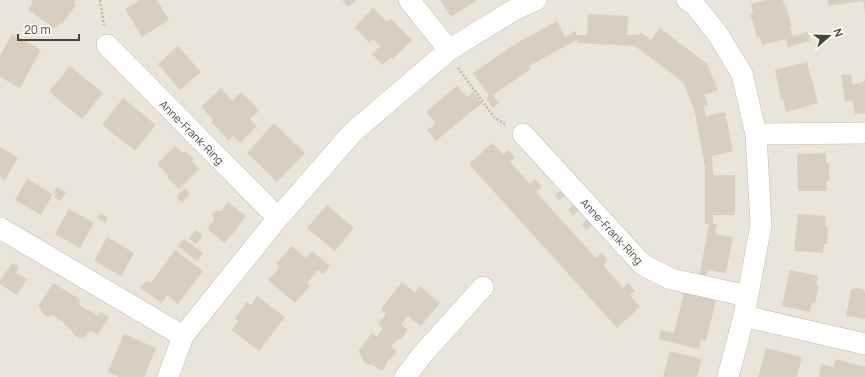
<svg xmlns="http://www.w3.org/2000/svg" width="865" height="377" viewBox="0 0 865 377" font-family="Manrope,sans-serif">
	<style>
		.residential { fill: #eae5da }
		.building { fill: #d8cfc1 }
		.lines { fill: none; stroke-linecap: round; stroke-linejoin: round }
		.minor-casing { stroke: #c2bbae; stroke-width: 22 }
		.path { stroke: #c4b79f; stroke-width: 2.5; stroke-dasharray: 2 2; stroke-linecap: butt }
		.minor { stroke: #fff; stroke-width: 21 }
		.labels { text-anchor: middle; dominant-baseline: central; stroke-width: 3.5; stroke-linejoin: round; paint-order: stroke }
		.street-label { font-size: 11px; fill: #4b4439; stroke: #fff }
	</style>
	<rect width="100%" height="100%" fill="#f6f3ec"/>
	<path class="residential" d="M0,0H865V377H0Z"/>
	<path class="building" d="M32,0H76L74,3L76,5L62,24L60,23L55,29L28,10L33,3L31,2Z
		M140,0H157L169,20L142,37L125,9Z
		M342,0H356L349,7Z
		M440,0H477L451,17Z
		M766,0H783L784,5L785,4L792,26L790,27L793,36L808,32L810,41L788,47L786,39L762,45L760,37H757L754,26L750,14L753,13L751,4Z
		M828,0H865V12L863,1L828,6Z
		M373,8L387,22L391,19L412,40L393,59L391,57L383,65L372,54L380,46L373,39L369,43L355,27Z
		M588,14L628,16L627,35H639L640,32L651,40L660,28L707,64L718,90L704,95L708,105L704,106L706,116L725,112L733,151L712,156L713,175H735V215H713V224H717L715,234L733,237L726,273L708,270L706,278L699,277L709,224H705V166L694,109L683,82L635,46L578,43L577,40L529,66L531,69L493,95L499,103L493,108L486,99L489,96L473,73L515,44L557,21L565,37L576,31V35H587Z
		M12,34L41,50L20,88L0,77V56Z
		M178,46L201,72L180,90L158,64Z
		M807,62L818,103L786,112L783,99L781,100L775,70Z
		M70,66L103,93L82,119L49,92Z
		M851,74L852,84L862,83L865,79V113L855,114L853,101L845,102L841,75Z
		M457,86L467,97L473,92L482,103L436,141L427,130L436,124L426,112Z
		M221,88L232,101L241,92L249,100H250L259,111L250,119L257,126L240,143L233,136L228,140L211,122L213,120L201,107Z
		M123,98L156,125L135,151L102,125Z
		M274,123L305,153L277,182L247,153Z
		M492,143L503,154L508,150L515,157L510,162L530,184L535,179L542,187L536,192L596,258L602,253L608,261L603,265L623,288L628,283L635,291L630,295L640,307L617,328L469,164Z
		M175,146L183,153L185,151L194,159L192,161L199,169L179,189L168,178V175L157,164Z
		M0,147L18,158L5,180L0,177Z
		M826,153V163H829V181H826L827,191H798L797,154Z
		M27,179L53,194L41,215L15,200Z
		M57,187L66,192L61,201L54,197L57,193L53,194Z
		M185,188L190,194L182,203L176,197Z
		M562,189L566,194L559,200L555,195Z
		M228,202L246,216L232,235V234L225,243L207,229L214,220L212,215L216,211H221Z
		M575,204L580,209L573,215L568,210Z
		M327,205L354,228L335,251L307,228Z
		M69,209L94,223L80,248L55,234Z
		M100,213L108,218L105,223L97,218Z
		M798,214L826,216L825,226L828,227L827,244H824L823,253L794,251Z
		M588,218L593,224L586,230L582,224Z
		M196,230L203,235L196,244L189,239Z
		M107,237L134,253L121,276L94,261Z
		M184,239L203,253L197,261L178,246Z
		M292,246L306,258L312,251L330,266L323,274L318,270L307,283L310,286L295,303L268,280L280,267L276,264Z
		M175,250L203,271L178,304L167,295L162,303L140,288L147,280L151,283Z
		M12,263L19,267L16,273L27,279L17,295L0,284V281Z
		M790,270L818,276L816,286H819L815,303H812L810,312L782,306Z
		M402,282L415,293L420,286L440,303L421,326L408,316L401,324L408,330L400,340L398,339L391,347L395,350L396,353L386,363V365L383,370H380L372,364L368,365L363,361L362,357L360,355L359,350L372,333L377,337L383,328L378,324L386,314L381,309Z
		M53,283L81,300L78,304L98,316L100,312L109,317L98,335L90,330L85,338L83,337L79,338L73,334L72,330L64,325L65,323L52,315L48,317L42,313L41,309L38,307Z
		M855,288L863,289L865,292V319L846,316L851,290Z
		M684,293L716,300L706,341L701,340L699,349L658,339L661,330L674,333Z
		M257,296L285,317L259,351L232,330L238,321L235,318L247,302L251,305Z
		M124,334L156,348L144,377H119L108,372Z
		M766,348L802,357L797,377H758Z
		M670,351L702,359L697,377H663Z
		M836,359L865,367V377H819L821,364L833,367Z"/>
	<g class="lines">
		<g class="minor-casing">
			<path id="minor" d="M409,0L449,50
				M687,0L693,3L717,33L742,74L756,134L761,225L744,316L728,377
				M107,45L278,218
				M523,134L643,265L671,279L747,296
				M756,134L865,133
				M0,228L183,336
				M744,316L865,344
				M168,377L183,336L278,218L353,132L449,50L514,10L536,0
				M405,377L421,356L483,287"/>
		</g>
		<path class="path" d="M100,0L104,25
			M458,68L494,117L506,125"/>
		<use href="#minor" class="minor"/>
	</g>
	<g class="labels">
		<g class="street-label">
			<text transform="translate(192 132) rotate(45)">Anne-Frank-Ring</text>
			<text transform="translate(612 231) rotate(47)">Anne-Frank-Ring</text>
		</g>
	</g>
	<g transform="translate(829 36) rotate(70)" stroke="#ffffff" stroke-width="3" paint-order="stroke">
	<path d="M0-3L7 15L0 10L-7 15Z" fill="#4b4439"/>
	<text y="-6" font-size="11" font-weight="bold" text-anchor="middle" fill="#4b4439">N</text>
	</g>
	<path d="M18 34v6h61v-6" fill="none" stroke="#4b4439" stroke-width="2"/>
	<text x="24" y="34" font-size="12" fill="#4b4439" stroke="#ffffff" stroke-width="3" paint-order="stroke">20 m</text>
</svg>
